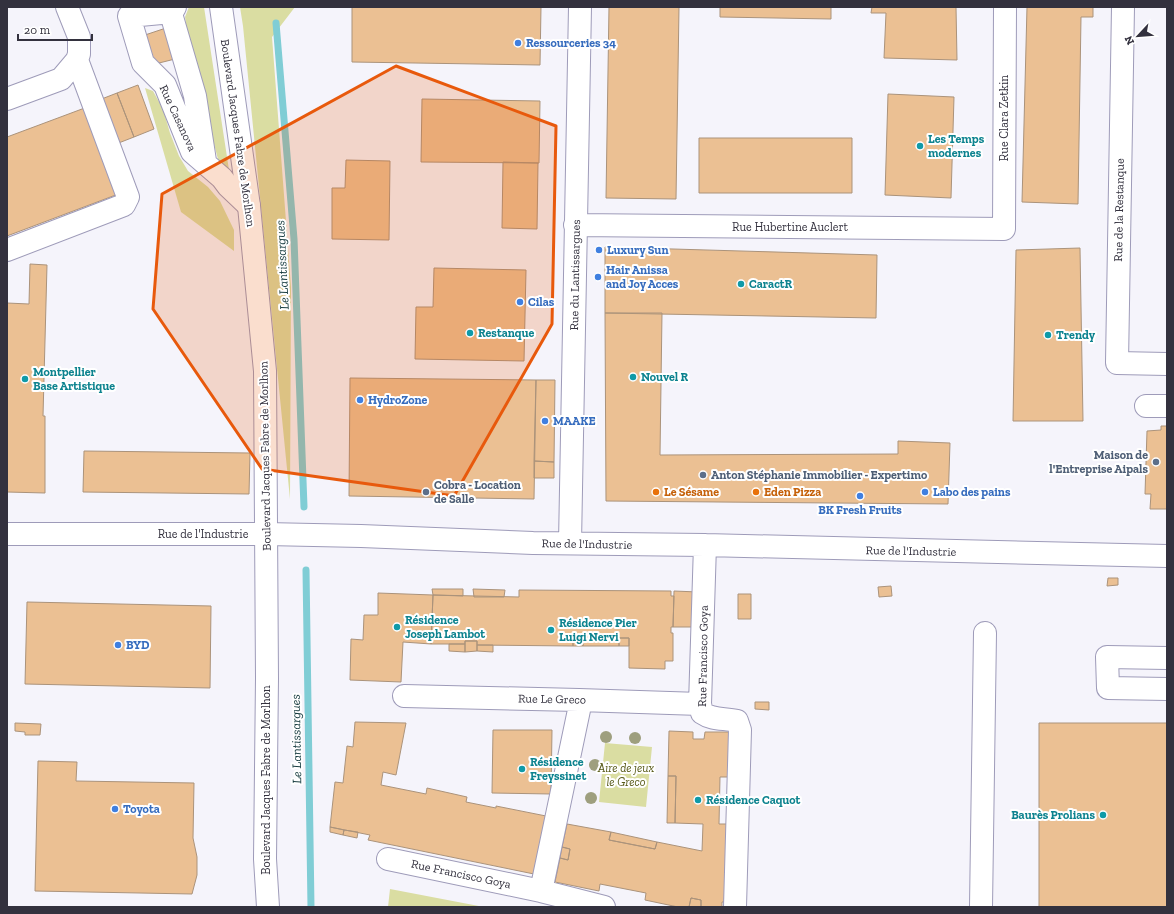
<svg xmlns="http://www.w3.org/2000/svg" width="1174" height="914" viewBox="0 0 1174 914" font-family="'Zilla Slab',serif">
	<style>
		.green { fill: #dadda2 }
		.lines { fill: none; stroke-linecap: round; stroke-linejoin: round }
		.stream { stroke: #80cdd5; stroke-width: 7 }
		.building { fill: #ebc093; stroke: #ab937b }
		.minor-casing { stroke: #9e9bb9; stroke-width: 24 }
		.major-casing { stroke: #9e9bb9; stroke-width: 24 }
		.minor { stroke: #fff; stroke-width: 22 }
		.major { stroke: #fff; stroke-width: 22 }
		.tree { fill: #9e9f7e }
		.marked { fill: #e8590c; fill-opacity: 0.2; stroke: #e8590c; stroke-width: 3; stroke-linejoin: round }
		.shop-dot { fill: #3f7fe0; stroke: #fff; stroke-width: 1.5 }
		.culture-dot { fill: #0f9aa8; stroke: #fff; stroke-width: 1.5 }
		.service-dot { fill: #5c6f8a; stroke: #fff; stroke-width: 1.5 }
		.food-dot { fill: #e8710a; stroke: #fff; stroke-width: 1.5 }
		.labels { text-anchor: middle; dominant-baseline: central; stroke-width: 4; stroke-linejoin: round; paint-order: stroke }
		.shop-label { font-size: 12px; font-weight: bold; fill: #366cbe; stroke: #fff; text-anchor: start }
		.street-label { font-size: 12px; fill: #33313e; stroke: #fff }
		.culture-label { font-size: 12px; font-weight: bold; fill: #0d838f; stroke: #fff; text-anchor: start }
		.service-label { font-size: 12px; font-weight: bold; fill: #4e5e75; stroke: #fff; text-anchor: start }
		.food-label { font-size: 12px; font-weight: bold; fill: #c56008; stroke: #fff; text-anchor: start }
		.park-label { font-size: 12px; font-style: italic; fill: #575917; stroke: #fff }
		.water-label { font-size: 13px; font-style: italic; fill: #153a3e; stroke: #fff }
	</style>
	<rect width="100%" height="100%" fill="#f5f4fb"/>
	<path class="green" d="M189,7H204L229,170L220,167L190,52L185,17Z
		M240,7H295L272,37L291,287L290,499L243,26Z
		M145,88L153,91L163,109L170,133L179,156L188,171L208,187L220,201L234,230V251L181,212Z
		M605,743L652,747L646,807L599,802Z
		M390,889L484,907H388Z"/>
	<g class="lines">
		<path class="stream" d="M276,23L294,239L304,507
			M306,570L311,907"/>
	</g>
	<path class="building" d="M352,7H541L540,65L352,62Z
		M609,7H679L676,199L606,198Z
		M720,7H831V19L720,17Z
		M872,7H956L957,60L884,58L886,13H871Z
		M1027,7H1093V17H1081L1078,204L1022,202Z
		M166,28L175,59L151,65L142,36Z
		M138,85L154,129L134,137L117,93Z
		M117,93L134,137L116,144L99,100Z
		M888,94L954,97L951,198L885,195Z
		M422,99L540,101L539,163L421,162Z
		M90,106L121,193L7,236V137Z
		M699,138H852V193H699Z
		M346,160L390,161L389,240L332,239V188H345Z
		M503,162L538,163L537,229L502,228Z
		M605,247L877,255L876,318L605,313Z
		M1080,248L1083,421H1013L1016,250Z
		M30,264L47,265L43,416H45V493L7,492V303L29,304Z
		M434,268L526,270L524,361L415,359L416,307H433Z
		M605,313H662L660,455L898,454V441L950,443L948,504L606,501Z
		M350,378L536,380L534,499L349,496Z
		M536,380H555L554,462L534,461Z
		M1161,426H1167V509H1150L1151,494H1145L1147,431L1161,430Z
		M84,451L250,453L249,494L83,492Z
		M534,461L554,462V478H534Z
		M1108,578H1118V585L1107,586Z
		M891,586L892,596L879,597L878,587Z
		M432,589H463V596L433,595Z
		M473,589L505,590L504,597H474Z
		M519,590L671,591V596H674L673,627H671V633H673V661H665V669L629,668V638H619V646H583V638H573V646L477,645V641H465V644H431L433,595L519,597Z
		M674,591L698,592L697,627H673Z
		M378,593L433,595L431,644L403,642L401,682L350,680L351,639L363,640L364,615H378Z
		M738,594H751V619H738Z
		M27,602L211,606L210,688L25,684Z
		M573,638H583V646H573Z
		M619,638H629V646H619Z
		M465,641H477V651L465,652Z
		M449,644H465V652L449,651Z
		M477,645H493V652L477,651Z
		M755,702H769V710L755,709Z
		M355,722L406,723L396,775L383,772L381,785L426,794L427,788L467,797L466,802L496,808V806L546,816L534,874L368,840L370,835L330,827L335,782L343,783L347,746L353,747Z
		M15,723L41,724L40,735H25V732L15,731Z
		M1039,723H1167V907H1039Z
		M493,730H552L551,794L492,793Z
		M669,731L693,732V739H704L705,732H729L728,777H720L719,824H727L725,902H722V907H701V900L691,898L689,907H678L645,900L646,893L600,884L599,891L555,882L560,858L568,860L570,849L562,847L567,824L611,832L609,840L655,849L657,842L702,851L703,824L675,823L676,776H668Z
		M38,761L77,762L76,781L194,783L193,838L197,857V875L192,894L35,891Z
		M668,776H676L675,823H667Z
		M330,827L344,830L343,835L330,832Z
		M344,830L358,832L357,838L343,835Z
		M611,832L657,842L655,849L609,840Z
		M562,847L570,849L568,860L560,858Z
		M691,898L701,900V907H689Z"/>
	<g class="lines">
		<g class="minor-casing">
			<path id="minor" d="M175,7L172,12L129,16L143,63L165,85L192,152L222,178L228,186L249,206
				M1123,7L1117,363L1167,364
				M172,12V17L195,96L205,161
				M7,99L61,79L77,60L79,54V37L67,7
				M575,225L1004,229L1005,7
				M7,250L124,205L128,197L77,60
				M1146,406H1167
				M7,534H266L361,536L533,543L705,545L1167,556
				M570,543L580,7
				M705,545L700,704L702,713C712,720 725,718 737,721L740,730L735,907
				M1167,658L1107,657L1108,688L1167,689
				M404,696L579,700L700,704
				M388,859L541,891L604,907
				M541,891L579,710V700
				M981,907L985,633"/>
		</g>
		<g class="major-casing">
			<path id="major" d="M221,7L249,206L265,371L267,678L265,859L268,907"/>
		</g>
		<use href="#minor" class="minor"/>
		<use href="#major" class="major"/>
	</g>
	<g class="tree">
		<circle cx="606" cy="737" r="6"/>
		<circle cx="635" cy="738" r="6"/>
		<circle cx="595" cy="765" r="6"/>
		<circle cx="591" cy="798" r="6"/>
	</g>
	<path class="marked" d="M396,66L556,126L552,324L454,496L262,469L153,309L162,194Z"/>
	<g class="shop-dot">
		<circle cx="518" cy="43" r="4"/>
		<circle cx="599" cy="250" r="4"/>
		<circle cx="598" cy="277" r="4"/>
		<circle cx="520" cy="302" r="4"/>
		<circle cx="360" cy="400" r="4"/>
		<circle cx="545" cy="421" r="4"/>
		<circle cx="925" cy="492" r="4"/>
		<circle cx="860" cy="496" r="4"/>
		<circle cx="118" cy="645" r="4"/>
		<circle cx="115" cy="809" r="4"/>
	</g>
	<g class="culture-dot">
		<circle cx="920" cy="146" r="4"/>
		<circle cx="741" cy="284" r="4"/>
		<circle cx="470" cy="333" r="4"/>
		<circle cx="1048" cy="335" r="4"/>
		<circle cx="633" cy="377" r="4"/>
		<circle cx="25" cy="379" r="4"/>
		<circle cx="397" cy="627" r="4"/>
		<circle cx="551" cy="630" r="4"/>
		<circle cx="522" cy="769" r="4"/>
		<circle cx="698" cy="800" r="4"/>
		<circle cx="1103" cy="815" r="4"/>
	</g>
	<g class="service-dot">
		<circle cx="1156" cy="462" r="4"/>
		<circle cx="703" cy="475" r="4"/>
		<circle cx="426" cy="492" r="4"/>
	</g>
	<g class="food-dot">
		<circle cx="656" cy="492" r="4"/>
		<circle cx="756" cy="492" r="4"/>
	</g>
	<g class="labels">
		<g class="shop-label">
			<text x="526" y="43">Ressourceries 34</text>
			<text x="607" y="250">Luxury Sun</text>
			<text x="606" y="270">Hair Anissa<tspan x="606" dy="14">and Joy Acces</tspan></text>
			<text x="528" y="302">Cilas</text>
			<text x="368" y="400">HydroZone</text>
			<text x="553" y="421">MAAKE</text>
			<text x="933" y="492">Labo des pains</text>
			<text x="860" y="510" text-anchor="middle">BK Fresh Fruits</text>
			<text x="126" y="645">BYD</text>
			<text x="123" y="809">Toyota</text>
		</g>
		<g class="street-label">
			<text transform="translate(178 118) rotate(65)">Rue Casanova</text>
			<text transform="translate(1004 118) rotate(-90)">Rue Clara Zetkin</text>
			<text transform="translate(238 133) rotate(82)">Boulevard Jacques Fabre de Morlhon</text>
			<text transform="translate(1119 210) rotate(-89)">Rue de la Restanque</text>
			<text x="790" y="227">Rue Hubertine Auclert</text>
			<text transform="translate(575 275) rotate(-89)">Rue du Lantissargues</text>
			<text transform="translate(265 456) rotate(-91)">Boulevard Jacques Fabre de Morlhon</text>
			<text x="203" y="534">Rue de l'Industrie</text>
			<text transform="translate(587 544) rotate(1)">Rue de l'Industrie</text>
			<text transform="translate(911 551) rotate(1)">Rue de l'Industrie</text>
			<text transform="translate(703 656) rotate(-89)">Rue Francisco Goya</text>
			<text transform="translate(552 699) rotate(1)">Rue Le Greco</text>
			<text transform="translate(266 780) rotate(-90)">Boulevard Jacques Fabre de Morlhon</text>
			<text transform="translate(461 874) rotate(12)">Rue Francisco Goya</text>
		</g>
		<g class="culture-label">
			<text x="928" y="139">Les Temps<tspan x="928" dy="14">modernes</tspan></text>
			<text x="749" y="284">CaractR</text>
			<text x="478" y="333">Restanque</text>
			<text x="1056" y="335">Trendy</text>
			<text x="33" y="372">Montpellier<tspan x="33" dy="14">Base Artistique</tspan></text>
			<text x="641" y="377">Nouvel R</text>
			<text x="405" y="620">Résidence<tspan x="405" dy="14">Joseph Lambot</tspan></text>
			<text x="559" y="623">Résidence Pier<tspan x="559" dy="14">Luigi Nervi</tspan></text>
			<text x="530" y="762">Résidence<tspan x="530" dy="14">Freyssinet</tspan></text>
			<text x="706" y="800">Résidence Caquot</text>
			<text x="1095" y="815" text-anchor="end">Baurès Prolians</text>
		</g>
		<g class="service-label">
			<text x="1148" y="455" text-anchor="end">Maison de<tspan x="1148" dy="14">l'Entreprise Aipals</tspan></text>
			<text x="711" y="475">Anton Stéphanie Immobilier - Expertimo</text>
			<text x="434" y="485">Cobra - Location<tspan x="434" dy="14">de Salle</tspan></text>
		</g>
		<g class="food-label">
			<text x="664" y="492">Le Sésame</text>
			<text x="764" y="492">Eden Pizza</text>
		</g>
		<g class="park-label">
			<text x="626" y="768">Aire de jeux<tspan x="626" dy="14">le Greco</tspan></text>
		</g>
		<g class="water-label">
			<text transform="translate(282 265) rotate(-93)">Le Lantissargues</text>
			<text transform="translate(296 739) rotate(-91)">Le Lantissargues</text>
		</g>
	</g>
	<rect width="1174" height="914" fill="none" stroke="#33313e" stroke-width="16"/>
	<g transform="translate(1138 36) rotate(244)" stroke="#ffffff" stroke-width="3" paint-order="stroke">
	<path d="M0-3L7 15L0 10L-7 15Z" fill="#33313e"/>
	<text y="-6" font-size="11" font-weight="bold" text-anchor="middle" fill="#33313e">N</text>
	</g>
	<path d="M18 34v6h74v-6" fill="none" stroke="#33313e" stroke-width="2"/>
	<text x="24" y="34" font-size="12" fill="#33313e" stroke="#ffffff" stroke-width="3" paint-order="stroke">20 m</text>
</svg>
